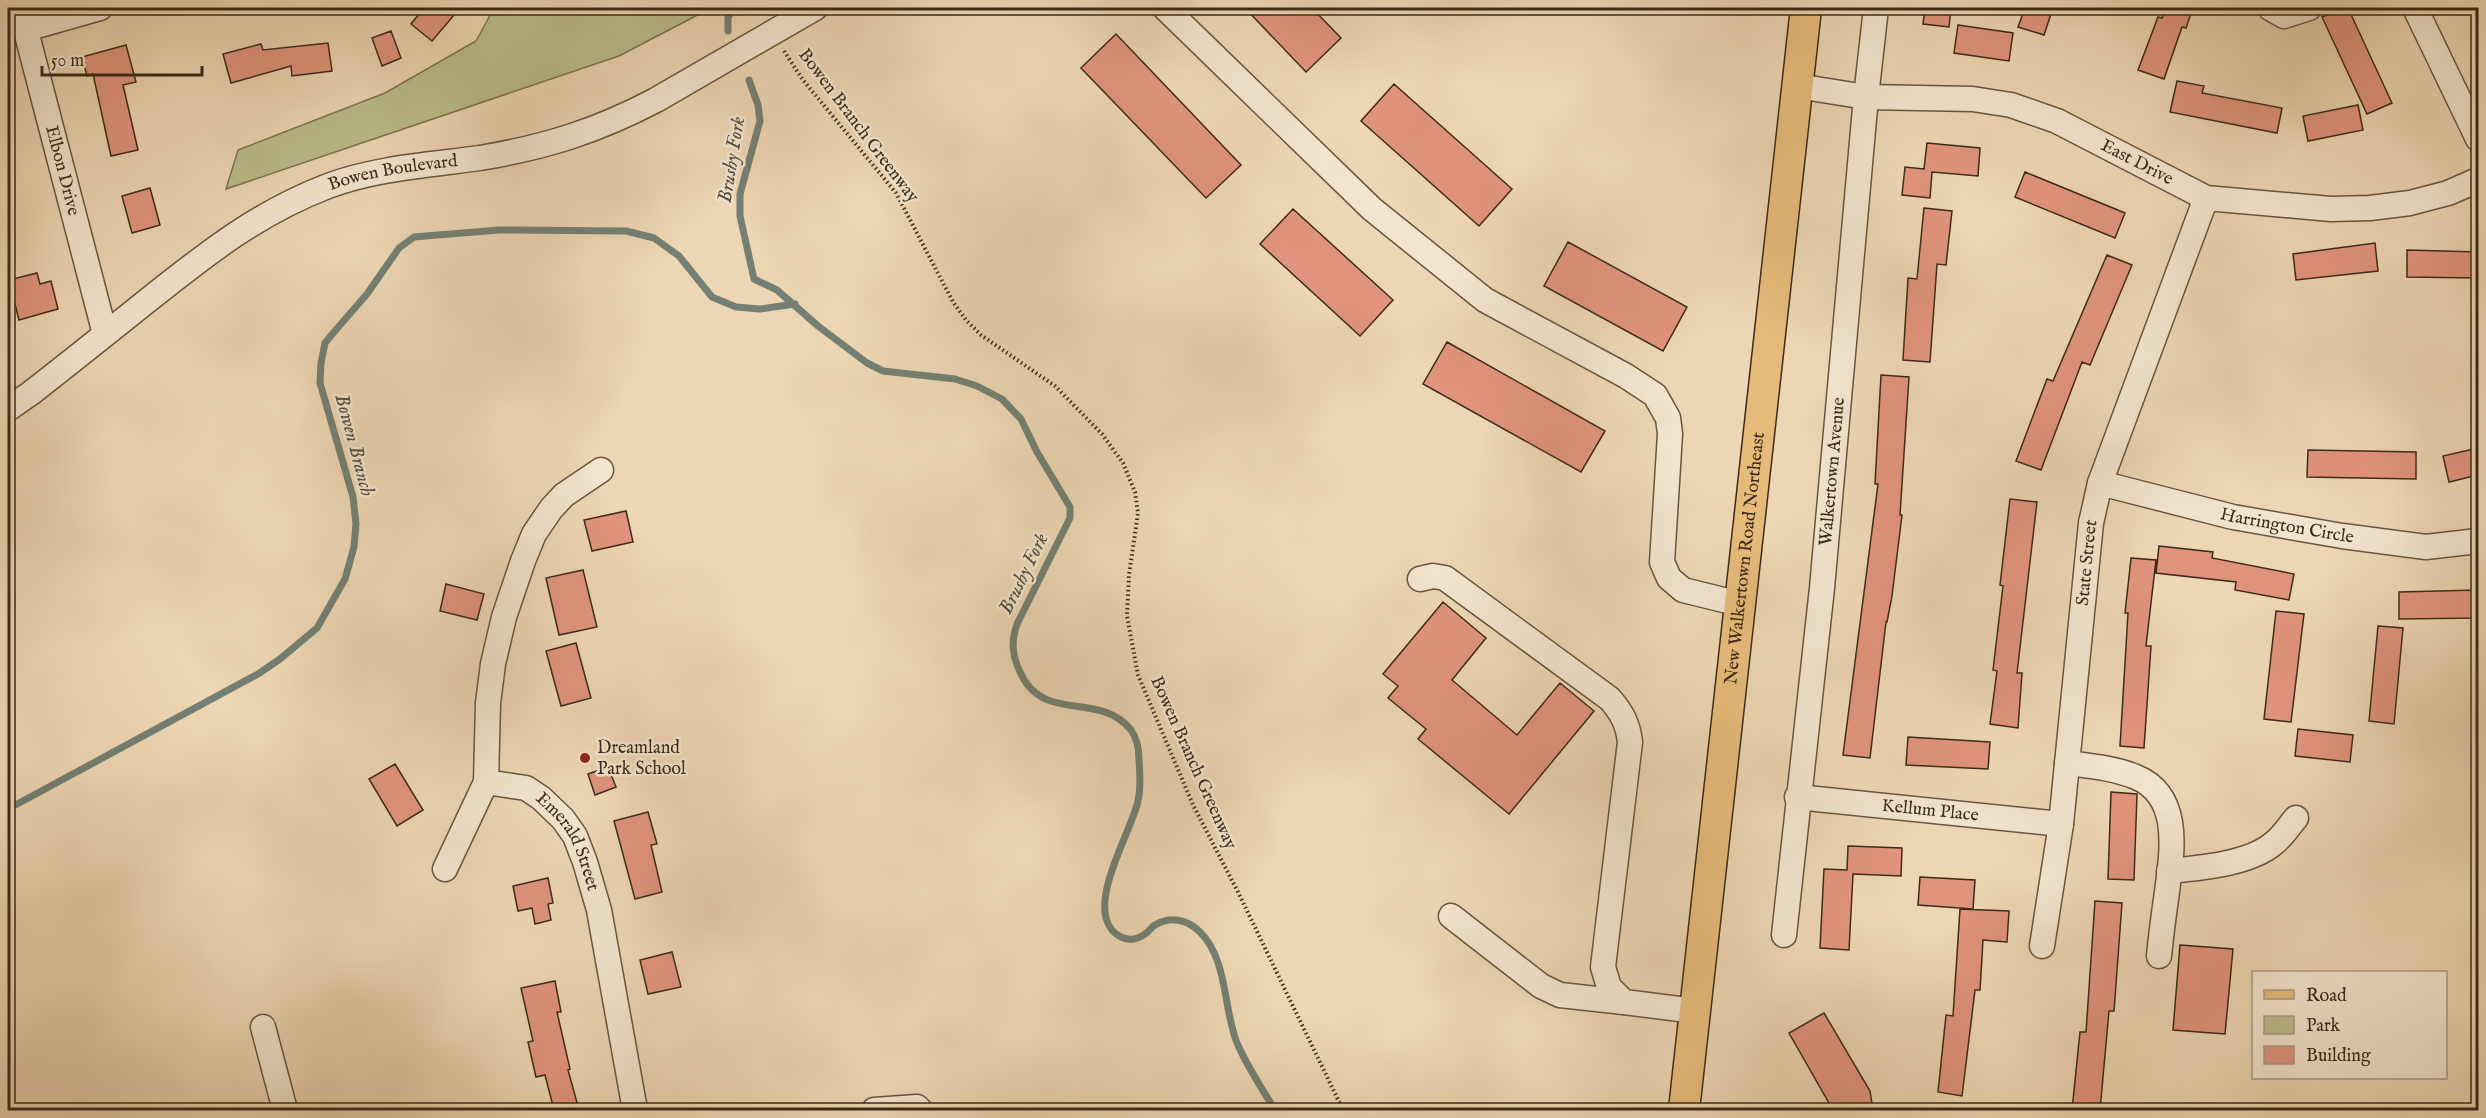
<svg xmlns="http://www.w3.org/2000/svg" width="2486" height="1118" viewBox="0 0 2486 1118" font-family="'IM FELL English',serif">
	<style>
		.green { fill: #babd8b; stroke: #7b7452; stroke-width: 1.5 }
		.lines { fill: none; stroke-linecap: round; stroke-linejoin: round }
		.stream { stroke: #748073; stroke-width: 7 }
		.building { fill: #e1947d; stroke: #3c2a19; stroke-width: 1.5 }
		.minor-casing { stroke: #685540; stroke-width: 27 }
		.major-casing { stroke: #3c2a19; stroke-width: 33 }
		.path { stroke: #3c2a19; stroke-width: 4; stroke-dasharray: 1.5 3; stroke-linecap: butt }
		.minor { stroke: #f3e4ce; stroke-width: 24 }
		.major { stroke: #e6bb7a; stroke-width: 30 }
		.poi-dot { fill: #8f2418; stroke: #f3e4ce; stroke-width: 2 }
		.labels { text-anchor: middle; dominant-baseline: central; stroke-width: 5; stroke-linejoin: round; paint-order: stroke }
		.street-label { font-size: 18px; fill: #3c2a19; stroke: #f3e4ce }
		.poi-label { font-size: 18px; fill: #3c2a19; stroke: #f3e4ce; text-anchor: start }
		.water-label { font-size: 20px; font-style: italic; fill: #534e3e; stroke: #f3e4ce }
	</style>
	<rect width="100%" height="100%" fill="#edd6b3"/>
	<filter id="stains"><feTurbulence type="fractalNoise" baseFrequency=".00333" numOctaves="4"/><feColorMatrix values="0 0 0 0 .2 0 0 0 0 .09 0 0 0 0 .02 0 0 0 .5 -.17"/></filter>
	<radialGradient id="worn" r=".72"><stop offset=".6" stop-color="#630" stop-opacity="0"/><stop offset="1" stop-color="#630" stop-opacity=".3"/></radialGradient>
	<path class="green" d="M494,8H711L619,56L226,189L238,150L385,93L476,41Z"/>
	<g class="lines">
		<path class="stream" d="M728,31V17L734,8
			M749,80L758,105L760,121L740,194V216L754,279L777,290L818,326L867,363L883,371L955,379L977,386L1002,399L1021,419L1037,452L1070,507V518L1017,624C1011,642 1012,655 1020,672C1044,725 1099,690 1131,730C1137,738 1139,750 1139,760C1140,775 1141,791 1137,805C1128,836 1098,887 1106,918C1111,936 1129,946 1145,934C1149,932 1151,927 1155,925C1170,916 1187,919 1200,932C1228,960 1223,1008 1237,1043C1247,1066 1262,1089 1275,1110
			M8,809L258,674L280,659L317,628L345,579L354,547L356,524L353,497L320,383L321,363L325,343L334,332L367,294L399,248L414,237L499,230L626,231L654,238L679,256L712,297L736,307L760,309L795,304"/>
	</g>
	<path class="building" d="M424,8H460L432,41L411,24Z
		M1245,8H1312L1341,38L1306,72Z
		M1925,8H1951L1949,27L1923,24Z
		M2025,8H2053L2044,35L2018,27Z
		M2166,8H2193L2186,28L2182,27L2164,79L2138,70L2158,17L2162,18Z
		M2344,8H2348L2392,103L2367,114L2322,17Z
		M1958,25L2013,33L2009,61L1954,53Z
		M391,31L401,58L382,66L372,38Z
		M1116,34L1241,165L1206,198L1081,68Z
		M328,43L332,71L292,76L291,66L231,83L223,54L261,44L263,50Z
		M126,45L136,82L123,85L138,150L111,156L93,74L87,76L82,57Z
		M2177,81L2204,86L2202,93L2282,108L2277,133L2170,112Z
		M1394,84L1512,189L1479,226L1361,121Z
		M2358,105L2363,130L2308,141L2303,116Z
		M1927,143L1980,148L1978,176L1932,172L1930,198L1902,195L1905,167L1924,169Z
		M2025,172L2125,213L2115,238L2015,197Z
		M150,188L160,225L132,233L122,196Z
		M1924,208L1952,211L1946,265L1937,264L1930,362L1903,360L1908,278L1917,279Z
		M1293,209L1393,300L1360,336L1260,244Z
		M1568,242L1687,307L1663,351L1544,286Z
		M2375,243L2378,271L2296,280L2293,254Z
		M2407,250L2478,252V278L2407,277Z
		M2107,255L2132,265L2090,365L2082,362L2041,470L2016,461L2047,379L2053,381Z
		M37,273L40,284L51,281L58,309L19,320L9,280Z
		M1447,342L1605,431L1581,472L1423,384Z
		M1881,375L1909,377L1900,515H1902L1892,596L1887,622H1886L1870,758L1843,755L1878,484H1875Z
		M2478,448V475L2449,482L2443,456Z
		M2308,450L2416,452V479L2307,477Z
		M2010,499L2037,502L2017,673H2022L2018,728L1990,724L1997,671L1993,670L2003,586L2000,585Z
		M626,511L633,542L592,551L584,520Z
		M2159,546L2213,552L2212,558L2294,574L2289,600L2235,590L2236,582L2156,573Z
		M2131,558L2156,560L2146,646H2151L2144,748L2120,746L2128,613H2125Z
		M583,570L597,627L559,635L546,578Z
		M446,584L484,594L477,620L440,611Z
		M2478,590V618L2399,619V592Z
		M1443,602L1486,638L1452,680L1517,735L1560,683L1594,711L1509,814L1418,739L1426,729L1388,698L1398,686L1383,674Z
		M2276,611L2304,614L2291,722L2264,719Z
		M2378,626L2403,628L2394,724L2369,721Z
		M576,643L591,698L561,706L546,651Z
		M2298,729L2353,735L2350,762L2295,756Z
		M1908,737L1990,742L1988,769L1906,765Z
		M395,764L423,810L397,826L369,779Z
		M608,767L616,787L595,795L588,774Z
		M2111,792L2137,794L2134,880L2108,879Z
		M648,812L657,844L651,845L662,892L635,899L614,821Z
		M1848,846L1902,848L1901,876L1853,874L1849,950L1820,948L1824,869L1847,870Z
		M1920,877L1975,880L1973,909L1918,905Z
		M548,878L553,903L548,904L551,920L535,924L532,908L518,911L513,886Z
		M2095,901L2122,903L2114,1011H2109L2100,1110H2072L2080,1032H2086Z
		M1960,909L2009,911L2007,942L1983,940L1980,990H1975L1962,1096L1938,1092L1946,1015L1953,1016Z
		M2180,945L2233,949L2225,1034L2173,1030Z
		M672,952L681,987L648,994L640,960Z
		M555,981L561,1012H557L570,1069L568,1070L579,1110H554L545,1075L536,1077L528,1042L533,1041L521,988Z
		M1824,1013L1870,1091L1873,1110H1833L1789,1033Z"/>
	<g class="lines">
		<g class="minor-casing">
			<g id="minor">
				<path id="s1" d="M20,8L105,334"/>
				<path d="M1165,8L1372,209L1485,300L1626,376L1655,395L1668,418L1670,434L1662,562L1669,578L1683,590L1740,604"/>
				<path d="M2270,8L2284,16L2309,8"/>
				<path d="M2415,8L2478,139"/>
				<path d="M26,29L100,8"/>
				<path id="s2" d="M1797,86L1866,97L1973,99L2011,105L2057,121L2206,198L2331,209L2370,208L2410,203L2448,193L2478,180"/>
				<path id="s3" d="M8,409L31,393C72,361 112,329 152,297C210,251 258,213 328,186C376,168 430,165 480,158C546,147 597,131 656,100L815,8"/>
				<path id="s4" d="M2100,483L2233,517L2342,536L2426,547L2478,541"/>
				<path d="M1420,579L1433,576L1445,578L1610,699C1622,713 1628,724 1630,742L1603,967L1609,987L1624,1002L1695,1011"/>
				<path d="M2067,763C2090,766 2114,768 2136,777C2182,796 2172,852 2167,892C2164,913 2161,935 2159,956"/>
				<path id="s5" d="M486,782L526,788L541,798L563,819L575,836L585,862L599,910L635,1110"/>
				<path id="s6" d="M1797,797L2061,824"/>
				<path d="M445,869L486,782L488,703L493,664L504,617L523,561L534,534L551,509L564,495L601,470"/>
				<path d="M2169,871C2200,868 2250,864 2274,843C2283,836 2289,826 2296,818"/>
				<path d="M1451,916L1541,986L1560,995L1624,1002"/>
				<path id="s7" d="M1784,935L1822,588L1866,97L1876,8"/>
				<path id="s8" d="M2042,946L2061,824L2091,523L2100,483L2206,198"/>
				<path d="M263,1027L285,1110"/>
				<path d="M874,1110L917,1107L920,1110"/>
			</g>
		</g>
		<g class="major-casing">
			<g id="major">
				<path id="s9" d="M1684,1110L1806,8"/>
			</g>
		</g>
		<path class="path" d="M784,51L803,80L896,193L953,302L966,320L981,335L1055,386L1102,434L1123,463L1135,492L1138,513L1129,575L1127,616L1138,675L1193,805L1238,892L1343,1110"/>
		<use href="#minor" class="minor"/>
		<use href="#major" class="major"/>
	</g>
	<circle class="poi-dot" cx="585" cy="758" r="6"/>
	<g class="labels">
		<g class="street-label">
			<text transform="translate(858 126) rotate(53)">Bowen Branch Greenway</text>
			<text stroke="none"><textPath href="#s2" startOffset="354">East Drive</textPath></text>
			<text stroke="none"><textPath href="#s1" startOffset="168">Elbon Drive</textPath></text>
			<text stroke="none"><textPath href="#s3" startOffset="458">Bowen Boulevard</textPath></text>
			<text stroke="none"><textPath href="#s7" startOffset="466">Walkertown Avenue</textPath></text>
			<text stroke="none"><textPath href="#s4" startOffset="192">Harrington Circle</textPath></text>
			<text stroke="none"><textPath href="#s9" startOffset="555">New Walkertown Road Northeast</textPath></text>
			<text stroke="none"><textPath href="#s8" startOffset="386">State Street</textPath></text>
			<text transform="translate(1193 763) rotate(66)">Bowen Branch Greenway</text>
			<text stroke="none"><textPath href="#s6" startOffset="134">Kellum Place</textPath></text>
			<text stroke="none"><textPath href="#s5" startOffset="111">Emerald Street</textPath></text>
		</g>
		<g class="poi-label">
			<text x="597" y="748">Dreamland<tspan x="597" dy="21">Park School</tspan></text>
		</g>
		<g class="water-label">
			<text transform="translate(732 160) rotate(-81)">Brushy Fork</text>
			<text transform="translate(354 445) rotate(75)">Bowen Branch</text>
			<text transform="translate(1024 574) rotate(-64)">Brushy Fork</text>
		</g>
	</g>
	<rect width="2486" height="1118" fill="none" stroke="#edd6b3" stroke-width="30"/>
	<rect x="9" y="9" width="2468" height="1100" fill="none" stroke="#3c2a19" stroke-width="3"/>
	<rect x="15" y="15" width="2456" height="1088" fill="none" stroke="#3c2a19" stroke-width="1.5"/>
	<rect x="2252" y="971" width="195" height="108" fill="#f3e4ce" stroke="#aa9a86" stroke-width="1.5"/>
	<rect x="2264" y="990" width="30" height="9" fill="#e6bb7a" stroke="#aa9a86" stroke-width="1.5"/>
	<text x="2306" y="1001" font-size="18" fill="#3c2a19">Road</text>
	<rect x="2264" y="1016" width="30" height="18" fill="#babd8b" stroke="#aa9a86" stroke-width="1.5"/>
	<text x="2306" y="1031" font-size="18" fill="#3c2a19">Park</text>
	<rect x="2264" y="1046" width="30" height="18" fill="#e1947d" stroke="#aa9a86" stroke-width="1.5"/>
	<text x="2306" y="1061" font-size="18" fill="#3c2a19">Building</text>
	<path d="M42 66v9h160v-9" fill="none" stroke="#3c2a19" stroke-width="3"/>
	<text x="51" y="66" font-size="18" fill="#3c2a19" stroke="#f3e4ce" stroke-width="4.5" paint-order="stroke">50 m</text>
	<rect width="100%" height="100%" filter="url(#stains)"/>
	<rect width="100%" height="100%" fill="url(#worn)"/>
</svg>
